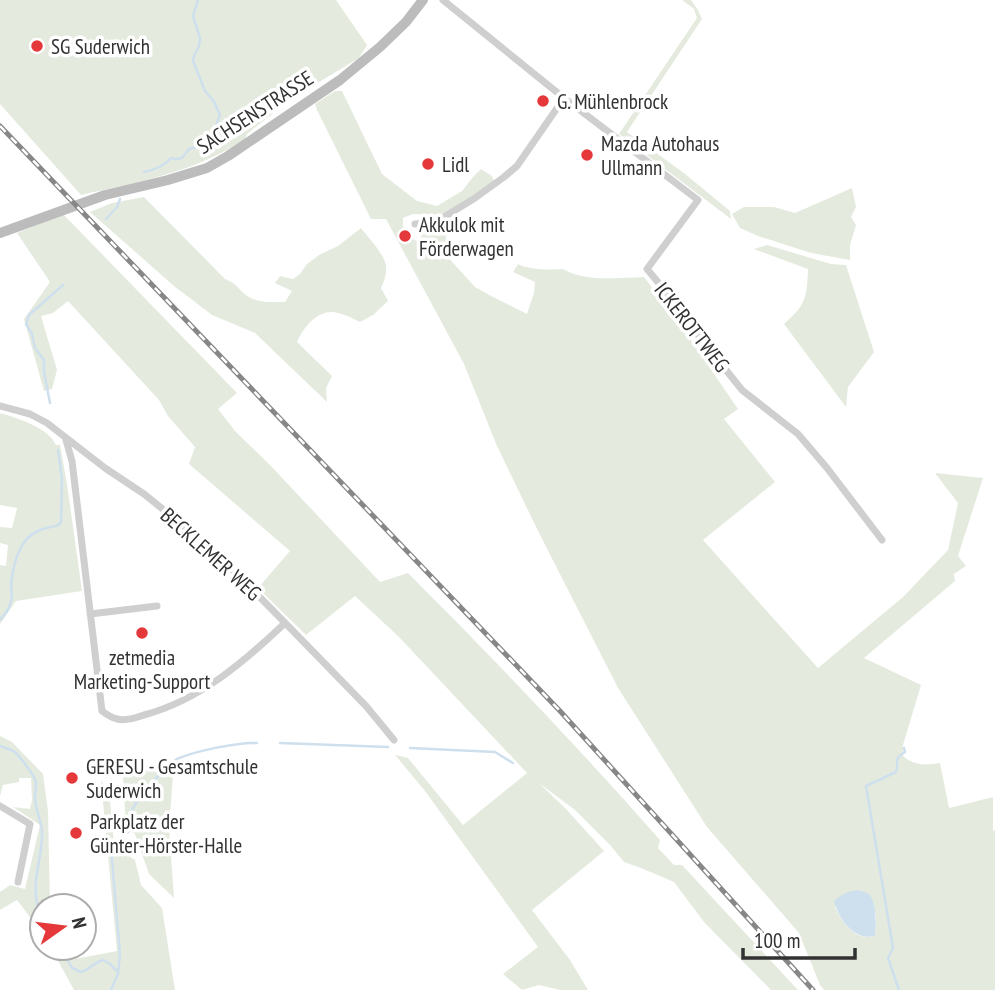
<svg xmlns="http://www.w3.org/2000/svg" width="995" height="990" viewBox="0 0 995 990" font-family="'PT Sans Narrow',sans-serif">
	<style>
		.green { fill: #e4ebde; fill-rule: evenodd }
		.water { fill: #cedfed }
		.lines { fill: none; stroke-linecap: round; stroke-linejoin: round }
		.stream { stroke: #cedfed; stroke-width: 2.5 }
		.street { stroke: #cfcfcf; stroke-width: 7 }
		.secondary { stroke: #bcbcbc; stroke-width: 10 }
		.rail-casing { stroke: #878787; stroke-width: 5 }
		.rail { stroke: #fff; stroke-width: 2.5; stroke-dasharray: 8; stroke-linecap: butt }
		.poi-dot { fill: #e5383b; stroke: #fff; stroke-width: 2.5 }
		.labels { text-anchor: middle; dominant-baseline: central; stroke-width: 7; stroke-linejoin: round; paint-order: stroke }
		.poi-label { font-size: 21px; fill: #323232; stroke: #fff; text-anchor: start }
		.street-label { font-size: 21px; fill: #323232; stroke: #fff }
	</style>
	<rect width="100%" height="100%" fill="#fff"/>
	<path class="green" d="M0,0H336L367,45L359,58L291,99L247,134L245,139C196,172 138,182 81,195L0,104Z
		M682,0H691L698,10L702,19L627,132L684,173L730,211L731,219L619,134L697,18L694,9Z
		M335,91H342L382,174L417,201L437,206L462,191L473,177L481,169L492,176L494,181L488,186L442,215L413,214L403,218V227L408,237L417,241L428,229L447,224L445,254L475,287L493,297L527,314L534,293L535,282L513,272L518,264C529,270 550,270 563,269C584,282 620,278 644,277L675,317L738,409L724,419L775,482L703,540L818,668L903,597L948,550L958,503L935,473L983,478L958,556L966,566L954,574L955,581L864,658L921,685L903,745V756C914,766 926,765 940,763L949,808L993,797V832L995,829V990H824L820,985L799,933L707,827L618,688L538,531L497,446L464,364L386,219H371L317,110L315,104ZM872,899L876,915L875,936C854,941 843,923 835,907Z
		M852,188L856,207L851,217L856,225L850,245V260L811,253L758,236L740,228L732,214L744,207H774L795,213Z
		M144,197L225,279C238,284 239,291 249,297C258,303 274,302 285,302L292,291L275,283L280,276L293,279L300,274L307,264L319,255L338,246L361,228C368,237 385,255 386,266C387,274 384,281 381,288L388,301L373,315L360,322C352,318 340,312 331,312C314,313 303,329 297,342L332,376L326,388L327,402L255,333L212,315L174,286L90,212L112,203Z
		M63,214L237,393L218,409L235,431L270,465L380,582L408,573C495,660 579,748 660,840L658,848L674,865H682L798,990H771L704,922L674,882L641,868L624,862L611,846L575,810L539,783L567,810L604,851L532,910L570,960L588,990H560L539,985L522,990L503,974L538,947L425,791L395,755L408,758L463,825L527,773L399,637L355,596L306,635L258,588L290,551L189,464L195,447L168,416L159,400L68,301L53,313L41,316L57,370L52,389L44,391L24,319L50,282L17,233Z
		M767,245L831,264L846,265L874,352L848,387L846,407L784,324C806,305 807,297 808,269L754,249Z
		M0,413C17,418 49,428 56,445H60L67,484L82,591L16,601L0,624V565L6,566L8,545L0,543V527L12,528L17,508L0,505Z
		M0,736L12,742L43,774L48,811L50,906H42V933L17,900L0,910V892L10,885L25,889L40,825L13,807L30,809L32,800L31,778H19V782L3,785L0,796Z
		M174,763L169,828L174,898L149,874L135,834L126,827L123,777Z
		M101,781L109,788L114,846L135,860L141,885L162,908L175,990H74L51,948H65L70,960L117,951Z"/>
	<path class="water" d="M858,890C862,891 866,892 869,894C877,903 876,925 875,936C854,941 839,920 834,901C840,895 849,891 858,890Z"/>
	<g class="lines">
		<path class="stream" d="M144,172C154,170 164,166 171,158L176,159L182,158L189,149L197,147L206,140L215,128L220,115L213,100L205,91L193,61L194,56L199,46L200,38L193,16L198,0
			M106,219L117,207L120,199
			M50,403L44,372V360L35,348L32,334L26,324L29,315L63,285
			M0,620C5,614 10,609 11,601C13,595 11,590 11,584C13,566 19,539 38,531C44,528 52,527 59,525L61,522L62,479L58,450
			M280,743L388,747
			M0,746C5,748 10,749 15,752C20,757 36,777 36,783C36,788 35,794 35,799C36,810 41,821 42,831C43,862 27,886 42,918
			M410,748L495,752L513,763
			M123,835L133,829C132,825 131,818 131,813C134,802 167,764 177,759C195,751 238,742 257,743
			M61,948L72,968L81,972C90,969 95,962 103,960L110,964L117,971
			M111,990L118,974L120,954L111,848V845L115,840
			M899,990L888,958L893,948L866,786L896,772C900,758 892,761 905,752L904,748"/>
		<path class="street" d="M443,0L564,98L698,200L647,269L682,311L690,325L742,390L798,434L827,468L882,540
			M415,224L436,222L475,198L504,177L517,166L564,98
			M0,406L30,414L47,423L105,468L144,494L191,532L240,577L294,632L366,706L394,740
			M66,440L72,461L102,711C106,714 112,718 117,719C126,721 135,718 144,715C200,700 244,662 285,623
			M90,614L157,606
			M0,806L30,824L18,882"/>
		<path class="secondary" d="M0,233L105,195L168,180L207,168L228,156L340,80L380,47L406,22L423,0"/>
		<g class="rail-casing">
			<path id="rail" d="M0,126L560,711L813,990"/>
		</g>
		<use href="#rail" class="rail"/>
	</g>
	<g class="poi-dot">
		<circle cx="37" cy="46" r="7"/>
		<circle cx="543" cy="101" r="7"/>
		<circle cx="587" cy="155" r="7"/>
		<circle cx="428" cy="164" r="7"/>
		<circle cx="405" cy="236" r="7"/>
		<circle cx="142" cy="633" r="7"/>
		<circle cx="72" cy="778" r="7"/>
		<circle cx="76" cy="833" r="7"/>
	</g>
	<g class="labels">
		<g class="poi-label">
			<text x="51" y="46">SG Suderwich</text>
			<text x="557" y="101">G. Mühlenbrock</text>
			<text x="601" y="143">Mazda Autohaus<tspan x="601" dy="24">Ullmann</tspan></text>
			<text x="442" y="164">Lidl</text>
			<text x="419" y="224">Akkulok mit<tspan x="419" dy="24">Förderwagen</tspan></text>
			<text x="142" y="657" text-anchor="middle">zetmedia<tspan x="142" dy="24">Marketing-Support</tspan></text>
			<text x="86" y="766">GERESU - Gesamtschule<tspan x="86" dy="24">Suderwich</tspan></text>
			<text x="90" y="821">Parkplatz der<tspan x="90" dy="24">Günter-Hörster-Halle</tspan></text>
		</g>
		<g class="street-label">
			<text transform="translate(255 112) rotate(-33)">SACHSENSTRASSE</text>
			<text transform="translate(692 327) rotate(52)">ICKEROTTWEG</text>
			<text transform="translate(211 554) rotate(42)">BECKLEMER WEG</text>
		</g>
	</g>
	<g transform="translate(63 927) rotate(76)"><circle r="33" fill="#ffffff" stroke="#adadad" stroke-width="2"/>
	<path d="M0-5L12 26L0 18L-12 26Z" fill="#e5383b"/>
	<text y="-10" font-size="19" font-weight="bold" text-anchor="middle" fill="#323232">N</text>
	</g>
	<path d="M743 948v10h112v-10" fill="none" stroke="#323232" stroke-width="3.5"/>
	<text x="754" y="948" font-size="21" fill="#323232" stroke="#ffffff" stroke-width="5" paint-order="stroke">100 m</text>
</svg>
